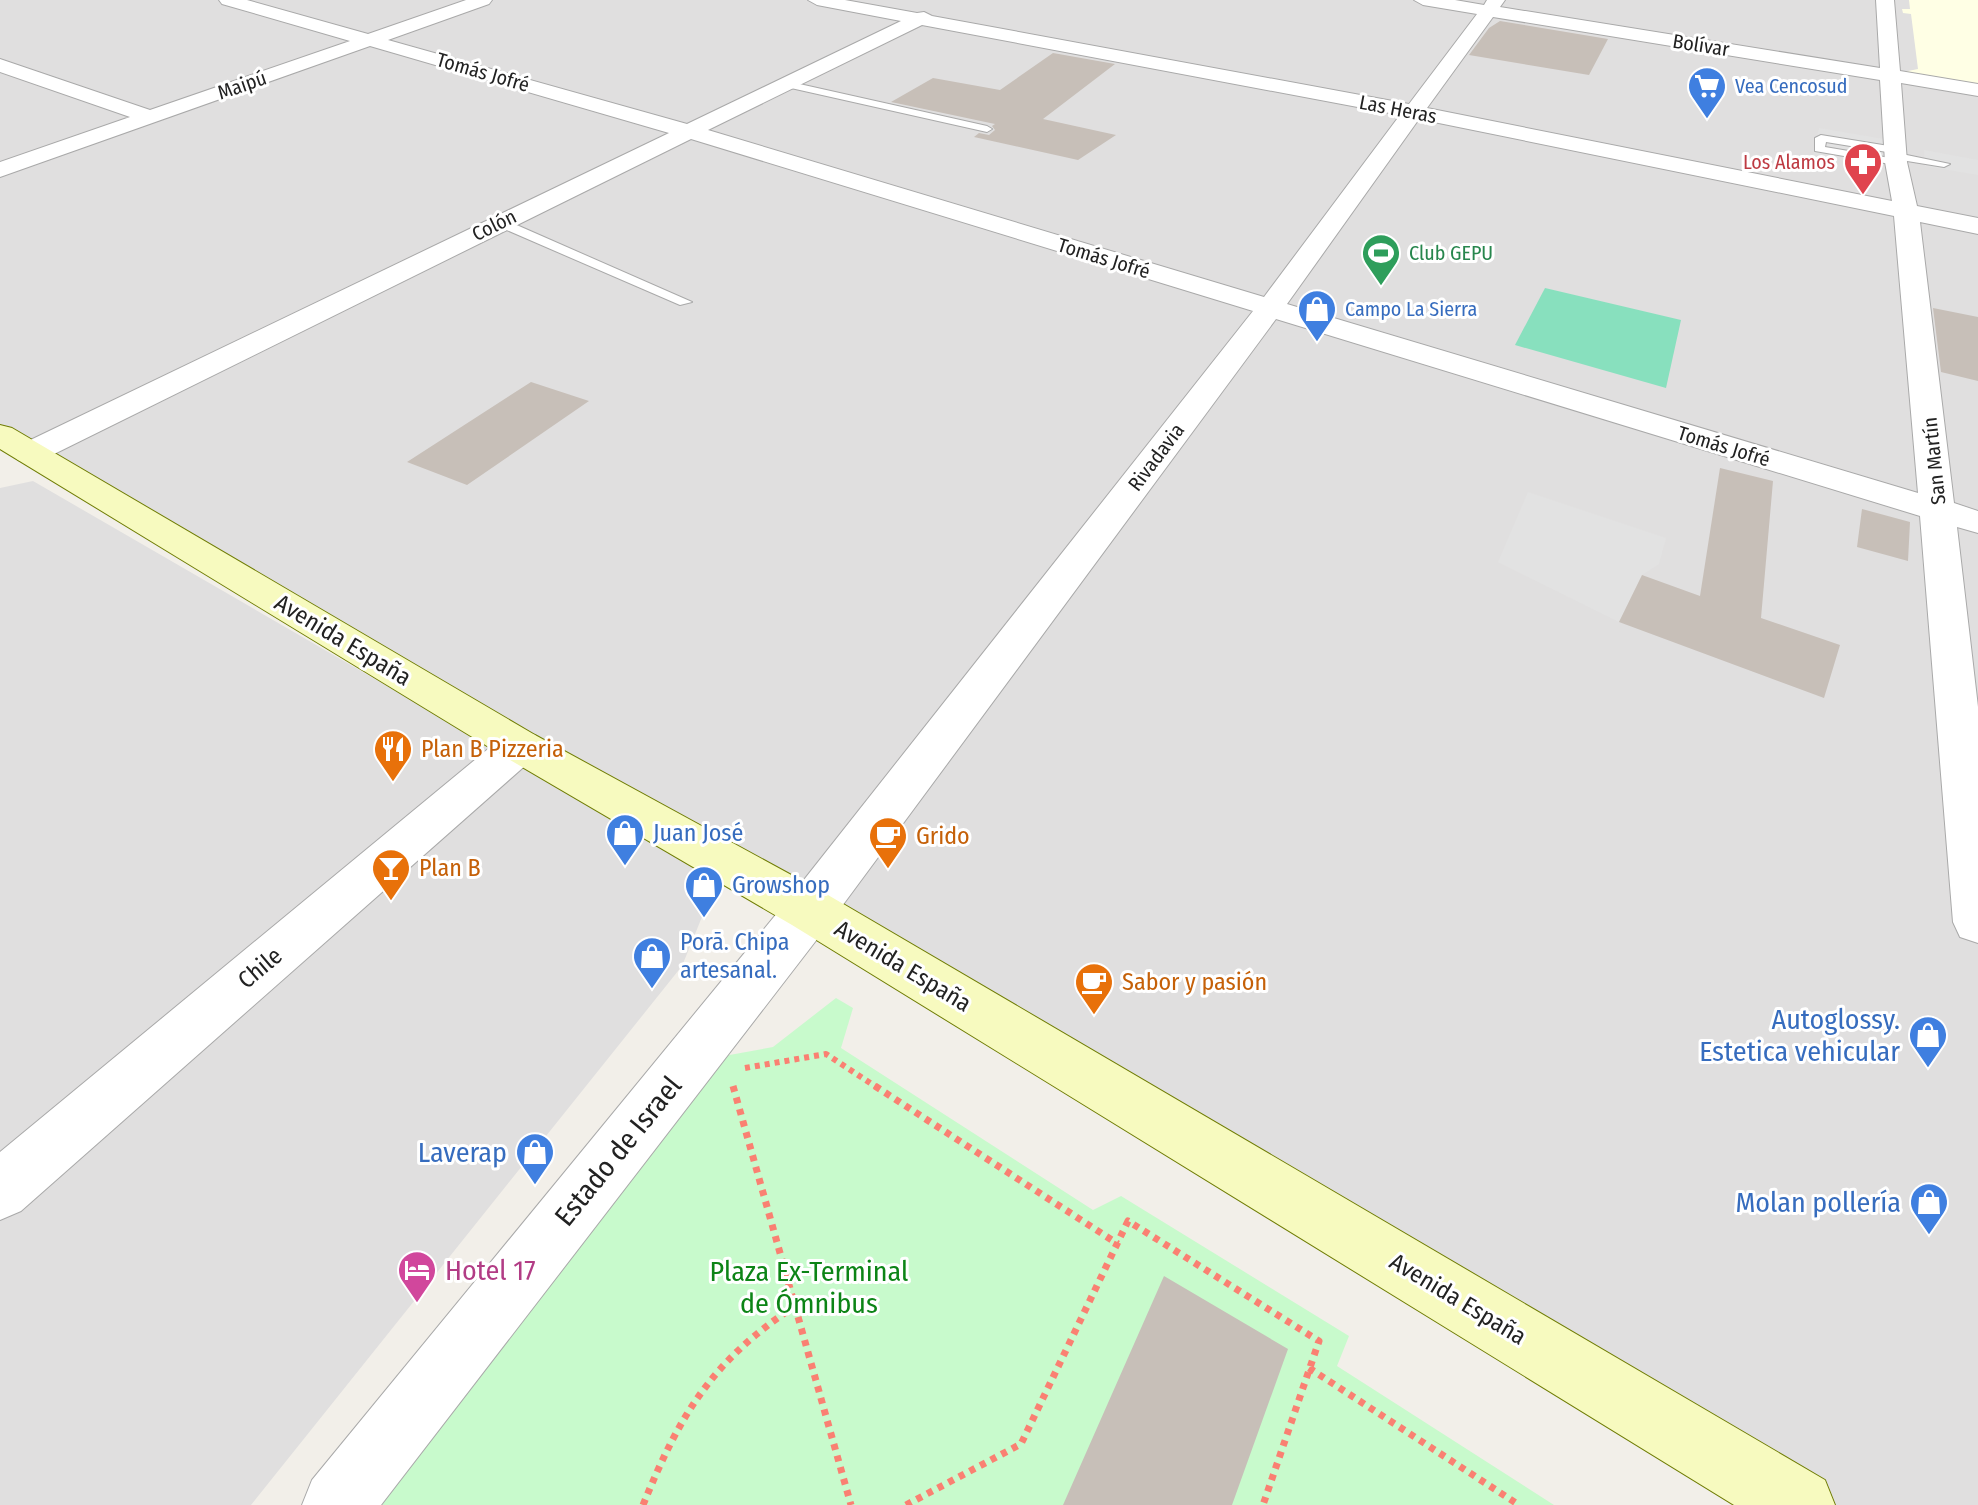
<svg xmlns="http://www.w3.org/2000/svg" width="1978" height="1505" viewBox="0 0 1978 1505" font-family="'Fira Sans Condensed',sans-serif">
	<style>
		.residential { fill: #e0dfdf }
		.education { fill: #ffffe5 }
		.park { fill: #c8facc }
		.pitch { fill: #88e0be }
		.parking { fill: #e2e2e2 }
		.building { fill: #c7bfb8 }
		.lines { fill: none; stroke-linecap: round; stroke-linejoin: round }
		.service-casing { stroke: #a9a9a9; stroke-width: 2 }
		.minor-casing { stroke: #a9a9a9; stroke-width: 2 }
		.secondary-casing { stroke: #707d05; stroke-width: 2 }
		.path-far1 { stroke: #fa8072; stroke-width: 6; stroke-dasharray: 5 5; stroke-linecap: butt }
		.path { stroke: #fa8072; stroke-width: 7; stroke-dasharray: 6 6; stroke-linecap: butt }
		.service { fill: #fff; fill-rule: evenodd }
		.minor { fill: #fff; fill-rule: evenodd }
		.secondary { fill: #f7fabf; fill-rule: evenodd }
		.labels { text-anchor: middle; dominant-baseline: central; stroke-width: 6; stroke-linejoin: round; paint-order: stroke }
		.far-street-label { font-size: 20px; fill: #222; stroke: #fff }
		.far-shop-label { font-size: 20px; fill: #366cbe; stroke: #fff; text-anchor: start }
		.far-health-label { font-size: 20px; fill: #be3a42; stroke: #fff; text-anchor: end }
		.far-leisure-label { font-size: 20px; fill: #27864d; stroke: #fff; text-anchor: start }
		.street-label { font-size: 24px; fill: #222; stroke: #fff }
		.food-label { font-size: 24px; fill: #c56008; stroke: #fff; text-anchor: start }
		.shop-label { font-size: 24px; fill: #366cbe; stroke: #fff; text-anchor: start }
		.near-shop-label { font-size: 28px; fill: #366cbe; stroke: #fff; text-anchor: end }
		.near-street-label { font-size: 28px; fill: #222; stroke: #fff }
		.near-hotel-label { font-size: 28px; fill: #b23c85; stroke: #fff; text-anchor: start }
		.near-park-label { font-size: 28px; fill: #0c8416; stroke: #fff }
	</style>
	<rect width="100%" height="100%" fill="#f2efe9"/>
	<path class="residential" d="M0,0H1978V1505H1800L0,435Z
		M33,481L691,862L704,912L682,966L251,1505H0V488Z"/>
	<path class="education" d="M1909,0H1978V86L1903,72L1918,69L1911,14L1903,13L1902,9H1910Z"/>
	<path class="park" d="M836,998L853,1008L841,1048L1093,1210L1121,1196L1349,1336L1337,1366L1554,1505H382L702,1060L773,1047Z"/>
	<path class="pitch" d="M1545,288L1681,320L1666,388L1515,345Z"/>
	<path class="parking" d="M1819,128L1884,139L1880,167L1813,155Z
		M1924,150L1978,160V175L1925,166Z
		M1528,492L1666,538L1659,564L1642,575L1619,622L1498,562Z"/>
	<path class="building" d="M1500,21L1608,39L1589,75L1469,55L1489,28Z
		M1053,53L1115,64L1043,119L1116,135L1078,160L974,137L979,133L989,135L995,130L992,126L995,124L891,102L933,78L1000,90Z
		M1933,308L1978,317V381L1941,372Z
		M531,382L589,401L467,485L407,462Z
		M1720,468L1773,481L1761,618L1840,645L1824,698L1619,622L1642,575L1700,596Z
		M1862,509L1910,522L1908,561L1857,547Z
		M1164,1276L1288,1349L1232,1505H1063Z"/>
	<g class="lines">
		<g class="service-casing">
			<path id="service" d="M786,81L987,126L992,129L987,132L782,86V82Z
				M1821,135L1895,147L1901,150L1897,153L1950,164L1944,167L1901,160L1896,165L1815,151V138ZM1826,142L1893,153L1890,158L1825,147Z
				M495,219H503L692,302L680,305L495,225Z"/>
		</g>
		<g class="minor-casing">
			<path id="minor" d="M219,0H247L368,34L466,0H492L489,4L388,40L687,124L901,21L817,5L808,0H845L917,13L924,12L932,16L1409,104L1477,14L1423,5L1414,0H1455L1484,5L1487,0H1505L1500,7L1880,68L1876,0H1894L1900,71L1978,84V96L1901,83L1907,162L1917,206L1978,218V234L1920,222L1954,503L1978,511V533L1957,527L1978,707V943L1960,937L1953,922L1920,516L1276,319L828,925L381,1505H302L312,1480L792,895L1253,311L691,139L42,460L30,463L18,460L13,453L18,446L669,133L370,46L0,177V162L130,117L0,72V59L150,110L350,41L222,4ZM1493,17L1880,80L1885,162L1892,201L1427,108ZM922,25L1400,115L1264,297L708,130ZM1419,119L1894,216L1918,493L1287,304Z
				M520,730L535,735L542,746L535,757L21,1211L0,1220V1152L505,735Z"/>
		</g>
		<g class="secondary-casing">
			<path id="secondary" d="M0,425L12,428L535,735L828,895L1825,1480L1835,1505H1734L792,925L505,757L0,449Z"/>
		</g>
		<path class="path-far1" d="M745,1068L826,1054L878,1088"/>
		<path class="path" d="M733,1086L851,1505
			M875,1086L1118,1244
			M1309,1368L1519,1505
			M643,1505C680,1414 712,1361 795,1306
			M906,1505L1021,1444L1128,1221L1319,1341L1263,1505"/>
		<use href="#service" class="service"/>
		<use href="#minor" class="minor"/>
		<use href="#secondary" class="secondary"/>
	</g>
	<defs>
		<g id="supermarket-pin" transform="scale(2)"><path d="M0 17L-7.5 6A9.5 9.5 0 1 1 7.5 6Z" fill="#3f7fe0" stroke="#fff"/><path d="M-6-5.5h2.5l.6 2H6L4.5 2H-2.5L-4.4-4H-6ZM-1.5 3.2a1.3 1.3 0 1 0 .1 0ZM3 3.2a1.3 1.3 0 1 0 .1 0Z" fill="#fff"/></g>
		<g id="pharmacy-pin" transform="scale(2)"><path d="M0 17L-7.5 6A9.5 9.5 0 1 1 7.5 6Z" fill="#e0444e" stroke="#fff"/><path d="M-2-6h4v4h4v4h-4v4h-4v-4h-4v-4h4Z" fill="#fff"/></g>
		<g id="stadium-pin" transform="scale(2)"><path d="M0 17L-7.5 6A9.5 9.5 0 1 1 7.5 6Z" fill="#2e9e5b" stroke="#fff"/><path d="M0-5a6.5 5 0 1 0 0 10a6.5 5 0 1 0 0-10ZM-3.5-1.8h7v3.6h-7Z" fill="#fff"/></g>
		<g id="shop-pin" transform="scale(2)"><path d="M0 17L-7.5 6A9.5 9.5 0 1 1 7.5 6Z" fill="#3f7fe0" stroke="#fff"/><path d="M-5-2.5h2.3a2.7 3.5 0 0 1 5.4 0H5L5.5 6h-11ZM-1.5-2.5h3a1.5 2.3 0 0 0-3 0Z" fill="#fff"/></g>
		<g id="restaurant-pin" transform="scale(2)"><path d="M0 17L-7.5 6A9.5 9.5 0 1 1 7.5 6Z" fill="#e8710a" stroke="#fff"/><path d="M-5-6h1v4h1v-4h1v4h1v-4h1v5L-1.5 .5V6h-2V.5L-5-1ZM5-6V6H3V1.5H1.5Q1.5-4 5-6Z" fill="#fff"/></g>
		<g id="cafe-pin" transform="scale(2)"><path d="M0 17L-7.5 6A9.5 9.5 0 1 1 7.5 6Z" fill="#e8710a" stroke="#fff"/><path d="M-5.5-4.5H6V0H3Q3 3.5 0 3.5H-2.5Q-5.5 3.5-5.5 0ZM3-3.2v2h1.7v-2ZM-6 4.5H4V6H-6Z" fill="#fff"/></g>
		<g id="bar-pin" transform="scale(2)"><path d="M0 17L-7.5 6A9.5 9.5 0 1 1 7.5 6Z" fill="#e8710a" stroke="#fff"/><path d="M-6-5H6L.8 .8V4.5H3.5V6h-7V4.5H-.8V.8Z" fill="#fff"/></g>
		<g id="hotel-pin" transform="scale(2)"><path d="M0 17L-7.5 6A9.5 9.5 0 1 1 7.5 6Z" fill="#d1479c" stroke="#fff"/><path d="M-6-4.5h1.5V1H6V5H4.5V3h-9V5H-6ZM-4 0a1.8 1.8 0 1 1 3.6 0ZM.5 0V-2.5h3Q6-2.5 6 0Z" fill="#fff"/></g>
	</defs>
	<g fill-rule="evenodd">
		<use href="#supermarket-pin" x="1707" y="86"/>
		<use href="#pharmacy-pin" x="1863" y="162"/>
		<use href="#stadium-pin" x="1381" y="253"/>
		<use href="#shop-pin" x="1317" y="309"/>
		<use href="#restaurant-pin" x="393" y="749"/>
		<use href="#shop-pin" x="625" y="833"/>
		<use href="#cafe-pin" x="888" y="836"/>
		<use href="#bar-pin" x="391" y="868"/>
		<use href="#shop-pin" x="704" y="885"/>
		<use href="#shop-pin" x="652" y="956"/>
		<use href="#cafe-pin" x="1094" y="982"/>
		<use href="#shop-pin" x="1928" y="1035"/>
		<use href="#shop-pin" x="535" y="1152"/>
		<use href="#shop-pin" x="1929" y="1202"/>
		<use href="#hotel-pin" x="417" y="1270"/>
	</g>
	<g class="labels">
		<g class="far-street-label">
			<text transform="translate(1701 45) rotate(9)">Bolívar</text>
			<text transform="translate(483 72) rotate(16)">Tomás Jofré</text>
			<text transform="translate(242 85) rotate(-19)">Maipú</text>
			<text transform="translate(1398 109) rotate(11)">Las Heras</text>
			<text transform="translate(494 225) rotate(-26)">Colón</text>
			<text transform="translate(1104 258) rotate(17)">Tomás Jofré</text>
			<text transform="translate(1724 446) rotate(17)">Tomás Jofré</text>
			<text transform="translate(1156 457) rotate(-53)">Rivadavia</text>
			<text transform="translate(1934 461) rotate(-96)">San Martín</text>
		</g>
		<g class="far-shop-label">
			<text x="1735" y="86">Vea Cencosud</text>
			<text x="1345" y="309">Campo La Sierra</text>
		</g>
		<g class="far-health-label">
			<text x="1835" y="162">Los Alamos</text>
		</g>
		<g class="far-leisure-label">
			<text x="1409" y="253">Club GEPU</text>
		</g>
		<g class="street-label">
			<text transform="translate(343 640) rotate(31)">Avenida España</text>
			<text transform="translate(903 966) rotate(31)">Avenida España</text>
			<text transform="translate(260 968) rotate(-40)">Chile</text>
			<text transform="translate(1458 1299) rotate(31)">Avenida España</text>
		</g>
		<g class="food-label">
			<text x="421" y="749">Plan B Pizzeria</text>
			<text x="916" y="836">Grido</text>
			<text x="419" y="868">Plan B</text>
			<text x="1122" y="982">Sabor y pasión</text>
		</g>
		<g class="shop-label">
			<text x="653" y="833">Juan José</text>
			<text x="732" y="885">Growshop</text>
			<text x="680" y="942">Porā. Chipa<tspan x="680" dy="28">artesanal.</tspan></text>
		</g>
		<g class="near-shop-label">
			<text x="1900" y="1019">Autoglossy.<tspan x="1900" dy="32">Estetica vehicular</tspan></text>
			<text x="507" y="1152">Laverap</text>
			<text x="1901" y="1202">Molan pollería</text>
		</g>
		<g class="near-street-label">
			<text transform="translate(618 1151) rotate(-51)">Estado de Israel</text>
		</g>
		<g class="near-hotel-label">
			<text x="445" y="1270">Hotel 17</text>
		</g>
		<g class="near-park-label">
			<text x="809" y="1271">Plaza Ex-Terminal<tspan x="809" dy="32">de Ómnibus</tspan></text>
		</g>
	</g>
</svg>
